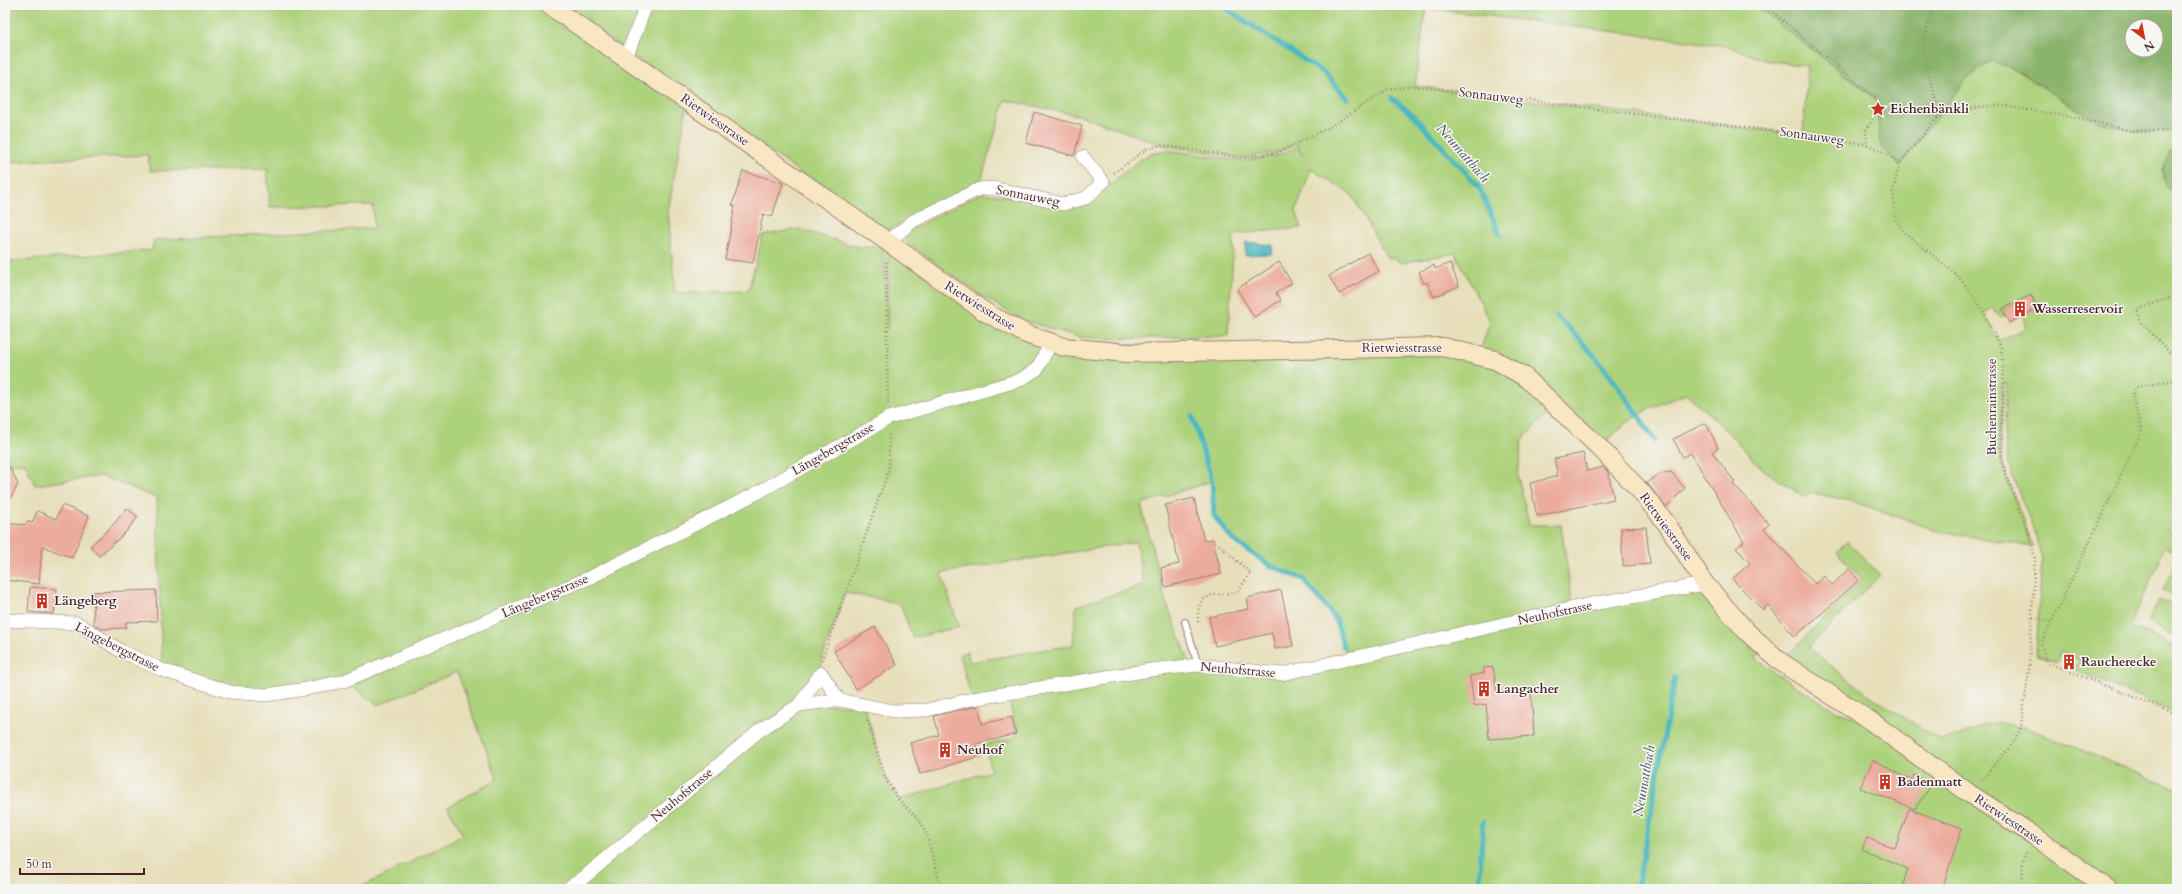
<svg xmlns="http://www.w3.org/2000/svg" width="2182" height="894" viewBox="0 0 2182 894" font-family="Cardo,serif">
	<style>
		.green { fill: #add27c; stroke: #7c7854; fill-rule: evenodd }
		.forest { fill: #8ab46c; stroke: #6a6a4c; fill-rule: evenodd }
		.water { fill: #48b7bf; stroke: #496b75 }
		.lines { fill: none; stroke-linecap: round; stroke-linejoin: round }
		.stream { stroke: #48b7bf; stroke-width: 5 }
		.building { fill: #ecac9c }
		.lane-casing { stroke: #987f72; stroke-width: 8 }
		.street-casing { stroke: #987f72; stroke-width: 14 }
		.secondary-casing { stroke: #987f72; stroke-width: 20 }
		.path { stroke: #987f72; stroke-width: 2.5; stroke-dasharray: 1 3; stroke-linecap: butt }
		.lane { stroke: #fff; stroke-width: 6 }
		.street { stroke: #fff; stroke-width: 13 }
		.secondary { stroke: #f9e7c3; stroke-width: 18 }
		.labels { text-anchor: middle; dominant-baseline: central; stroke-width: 3; stroke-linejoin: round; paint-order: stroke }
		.street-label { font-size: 13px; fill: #4a1f2b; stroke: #f6f6f2 }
		.poi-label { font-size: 13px; font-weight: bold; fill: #4a1f2b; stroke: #f6f6f2; text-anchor: start }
		.water-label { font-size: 14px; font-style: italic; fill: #49545f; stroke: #f6f6f2 }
	</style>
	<rect width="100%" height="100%" fill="#f6f6f2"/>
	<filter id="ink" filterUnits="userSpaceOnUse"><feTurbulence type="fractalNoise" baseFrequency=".025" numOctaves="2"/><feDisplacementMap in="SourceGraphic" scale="8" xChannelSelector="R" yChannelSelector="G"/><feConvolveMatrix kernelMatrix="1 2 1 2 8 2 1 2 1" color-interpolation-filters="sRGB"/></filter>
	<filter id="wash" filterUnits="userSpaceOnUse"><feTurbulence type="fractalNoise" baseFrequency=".012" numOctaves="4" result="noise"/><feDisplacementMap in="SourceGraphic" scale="16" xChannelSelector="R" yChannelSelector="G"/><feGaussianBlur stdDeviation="0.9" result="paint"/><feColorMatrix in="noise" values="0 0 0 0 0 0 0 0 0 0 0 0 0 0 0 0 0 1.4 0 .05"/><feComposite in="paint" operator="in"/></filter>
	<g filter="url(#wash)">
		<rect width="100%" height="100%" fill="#e7dfba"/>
		<path class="green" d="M5,5H549L688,101L668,211L675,293L748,291L763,235L799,229L858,247H884L887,330L888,251L1037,346V368L1051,343L1479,355L1490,321L1455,253L1402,263L1394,258L1388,259L1352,195L1311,169L1296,211L1302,228L1234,234L1228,336L1106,339L1079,337L1058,331L1022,320L979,294L912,246L905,240L906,232L981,193L1084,205L1141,159L1150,154L1166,150L1245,161L1278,155L1298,147L1303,155L1297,144L1278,152L1244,158L1162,145L1082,116L1005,100L980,184L885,232L561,5H1754L1876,99L1880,141L1884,150L1899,165L1967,79L1990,61L2013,68L2096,121L2133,131H2177V152L2170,151L2165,185L2177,195V511L2167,531L2177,536V551L2165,546L2130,626L2177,648V713L2075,670L2079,660L2062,652L2057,662L2036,656L2042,558L2035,534L2008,464L2004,433L2007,383H2004L2000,433L2002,464L2033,547L1939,531L1851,501L1812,493L1805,497L1764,470L1715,419L1686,394C1648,408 1627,417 1601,449L1555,405L1522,440L1518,476L1529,525H1561L1573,608L1693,586L1766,649L1755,658L1775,673L1837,712L1870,721L1781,662L1862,579L1837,552L1847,541L1880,575L1809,647C1848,683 1895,713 1941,740L1958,736L1987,724L1999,723L2027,728L2177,789V889H543L538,883L528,889H358L463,835L448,807L497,779L457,672L378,705L344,681L266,695L162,670L157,498L102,476L35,485L25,463L5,464V262L152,250L154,240L374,228L373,205L270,207L267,169L150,171L148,155L5,162ZM1426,8L1728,46L1764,60L1808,66L1803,135L1415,86ZM2031,295L2038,308L2023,316L2026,328L1998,341L1984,312L1991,308L2000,317L2005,315L2002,309ZM1212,481L1214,516L1233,540L1269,565L1303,579L1336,619L1347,658L1282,674L1191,666L1165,599L1141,504ZM1136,542L1144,585L1076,606L1073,645L970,662L967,651L959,655L972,699L1008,694L1017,737L985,745L991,771L899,800L885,777L864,705H800L821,673L822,659L845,593L885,600L901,606L913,638L959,627L941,573Z
			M2175,565L2177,566V596L2163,590Z
			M2159,599L2177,607V637L2148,623Z"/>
		<path class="forest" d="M1754,5H2177V131H2133L2096,121L2013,68L1991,61L1967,79L1899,165L1884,150L1880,141L1876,99ZM2132,26H2156V50H2132Z
			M2170,151L2177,152V195L2165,185L2163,170Z"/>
		<path class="water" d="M1246,242L1273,245L1272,254L1245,255Z"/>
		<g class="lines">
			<path class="stream" d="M1221,5L1324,73L1348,99
				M1392,98L1414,116L1479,187L1500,235
				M1556,316C1596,352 1626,396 1655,441
				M1192,416L1212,481L1214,516L1233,540L1269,565L1303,579L1336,619L1343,646
				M1479,889L1483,822
				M1637,889L1675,677"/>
		</g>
		<g id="blocks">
			<path class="building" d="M1034,112L1082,126L1074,156L1026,143Z
				M743,171L783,183L772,217L763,214L753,263L725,259L735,206L732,205Z
				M1368,253L1379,271L1339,294L1329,276Z
				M1279,262L1292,283L1276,293L1281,300L1254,317L1237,289Z
				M1450,263L1459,286L1434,297L1427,282L1424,284L1419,272L1434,265L1435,269Z
				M2031,295L2038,308L2009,323L2002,309Z
				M1706,423L1718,448L1712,452L1735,482L1733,484L1769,524L1764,529L1815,584L1824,576L1832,585L1849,569L1859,580L1795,637L1768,605L1763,610L1732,579L1750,563L1736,548L1744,542L1691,453L1683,457L1673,439Z
				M1583,453L1587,471L1603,467L1608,472L1614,499L1537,516L1530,483L1558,476L1554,459Z
				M5,458L18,484L5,510Z
				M1671,472L1685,488L1666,507L1647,483L1659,474Z
				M1194,498L1204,541L1213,539L1221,574L1165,587L1161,568L1179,564L1165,505Z
				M62,505L89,516L72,558L42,546L39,584L5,580V523L25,525L27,521L32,523L37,511L56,519Z
				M127,508L138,517L123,535L99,556L90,546L112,526Z
				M1646,527L1650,564L1623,566L1621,528Z
				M30,587L57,589L54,614L28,612Z
				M156,590L157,621L126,622V628L101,629L94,624L93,592Z
				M1281,590L1293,646L1275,649L1272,633L1215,646L1209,617L1249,609L1247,598Z
				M875,627L897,665L856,689L834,651Z
				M1493,667L1497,692L1531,690L1534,736L1489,739L1486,704L1474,706L1470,676L1484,673V668Z
				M978,706L982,724L1012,717L1016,734L976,744L980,756L920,774L910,743L939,735L934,716Z
				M1873,760L1911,780L1914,775L1930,787L1915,809L1860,788Z
				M1909,809L1962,828L1942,889H1901L1908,869L1862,849L1867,838L1895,848Z"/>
		</g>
	</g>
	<g filter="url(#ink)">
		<use href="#blocks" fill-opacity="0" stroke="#987f72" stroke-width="1"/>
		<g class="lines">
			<g class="lane-casing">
				<path id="lane" d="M1185,622L1198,665"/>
			</g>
			<g class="street-casing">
				<path id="street" d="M626,58L646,5
					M888,242L913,221L979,189L993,188L1063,204L1086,198L1103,182L1083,157
					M5,620L77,623L121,651L162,670L230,692L266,695L306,689L344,681L591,577L757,493L889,418L1020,380L1037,369L1051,343
					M799,705L839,700
					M567,889L582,879L760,730L799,705L821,673L839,700L894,711L927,710L972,699L1150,670L1198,665L1282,674L1587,605L1705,584"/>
			</g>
			<g class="secondary-casing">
				<path id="secondary" d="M549,5L888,242L985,312L1026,334L1064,347L1127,353L1443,347L1495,360L1525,377L1601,449L1642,493L1667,524L1705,584L1747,632L1766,649L1781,662L1872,722L1970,794L2033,835L2108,889"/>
			</g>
			<path class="path" d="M1771,5L1773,12L1876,99L1878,111L1866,130L1867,145
				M1926,5L1933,10
				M1934,5L1923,43L1928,73L1936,99L1937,118L1899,165L1893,192L1895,218L1905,233L1956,274L1976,299L2001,347L2004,383L2000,433L2002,464L2030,536L2035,560L2029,669L2021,727L2014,742L1980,782
				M1937,118L1973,108L1998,105L2078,118L2133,131H2177
				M1114,173L1146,149L1162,145L1244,158L1278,152L1330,127L1388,89L1415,86L1837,139C1863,144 1881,145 1899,165
				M886,262L888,403
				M2177,295L2137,310L2141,322L2177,360
				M2177,380L2136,387L2132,396L2142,431L2041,644L2048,663L2177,714
				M2033,617L2052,622
				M1198,622C1197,589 1213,597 1237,592L1251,573L1218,544
				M822,660L889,469V434
				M868,721L885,777L899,800L920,821L927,836L942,889
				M2022,889L2023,862L2026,850"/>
			<use href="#lane" class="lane"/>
			<use href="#street" class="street"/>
			<use href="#secondary" class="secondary"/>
		</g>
	</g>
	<defs>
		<g id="sight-bare" transform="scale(1.2)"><path d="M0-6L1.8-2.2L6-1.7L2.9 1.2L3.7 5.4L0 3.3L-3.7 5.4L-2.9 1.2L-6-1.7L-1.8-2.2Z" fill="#c8321e" stroke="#f6f6f2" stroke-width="2.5" paint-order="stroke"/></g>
		<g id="building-bare" transform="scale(1.2)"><path d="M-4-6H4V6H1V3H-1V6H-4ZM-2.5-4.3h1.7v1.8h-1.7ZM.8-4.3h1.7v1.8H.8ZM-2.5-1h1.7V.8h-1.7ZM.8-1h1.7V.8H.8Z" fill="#c8321e" stroke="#f6f6f2" stroke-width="2.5" paint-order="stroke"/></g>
	</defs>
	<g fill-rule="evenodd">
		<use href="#sight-bare" x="1878" y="109"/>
		<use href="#building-bare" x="2020" y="309"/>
		<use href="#building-bare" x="42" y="601"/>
		<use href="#building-bare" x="2069" y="662"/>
		<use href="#building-bare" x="1484" y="689"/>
		<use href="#building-bare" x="945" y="750"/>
		<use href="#building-bare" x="1885" y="782"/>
	</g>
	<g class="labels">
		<g class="street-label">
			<text transform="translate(1491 96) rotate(7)">Sonnauweg</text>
			<text transform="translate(715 120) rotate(35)">Rietwiesstrasse</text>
			<text transform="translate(1812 136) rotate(8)">Sonnauweg</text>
			<text transform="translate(1028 196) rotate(11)">Sonnauweg</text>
			<text transform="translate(980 306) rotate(32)">Rietwiesstrasse</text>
			<text x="1402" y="348">Rietwiesstrasse</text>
			<text transform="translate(1992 407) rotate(-90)">Buchenrainstrasse</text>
			<text transform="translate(833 449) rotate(-30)">Längebergstrasse</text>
			<text transform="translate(1666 527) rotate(54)">Rietwiesstrasse</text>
			<text transform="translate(545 596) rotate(-23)">Längebergstrasse</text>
			<text transform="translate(1555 613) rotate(-12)">Neuhofstrasse</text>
			<text transform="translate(117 647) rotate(27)">Längebergstrasse</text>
			<text transform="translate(1238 670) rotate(5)">Neuhofstrasse</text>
			<text transform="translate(682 795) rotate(-40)">Neuhofstrasse</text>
			<text transform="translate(2009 820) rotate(34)">Rietwiesstrasse</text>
		</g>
		<g class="poi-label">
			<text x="1890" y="109">Eichenbänkli</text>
			<text x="2032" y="309">Wasserreservoir</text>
			<text x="54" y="601">Längeberg</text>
			<text x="2081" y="662">Raucherecke</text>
			<text x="1496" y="689">Langacher</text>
			<text x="957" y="750">Neuhof</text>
			<text x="1897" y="782">Badenmatt</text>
		</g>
		<g class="water-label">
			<text transform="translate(1463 153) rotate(49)">Neumattbach</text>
			<text transform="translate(1644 781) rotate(-80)">Neumattbach</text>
		</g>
	</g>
	<rect width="2182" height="894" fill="none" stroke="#f6f6f2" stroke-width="20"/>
	<g transform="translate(2144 38) rotate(148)"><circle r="19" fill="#f6f6f2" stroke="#b1a0a2"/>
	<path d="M0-3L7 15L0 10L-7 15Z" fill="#c8321e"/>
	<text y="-6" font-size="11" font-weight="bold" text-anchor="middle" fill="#4a1f2b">N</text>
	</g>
	<path d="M20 868v6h124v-6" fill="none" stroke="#4a1f2b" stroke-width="2"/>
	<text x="26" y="868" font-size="12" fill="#4a1f2b" stroke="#f6f6f2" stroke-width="3" paint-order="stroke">50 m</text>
</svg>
